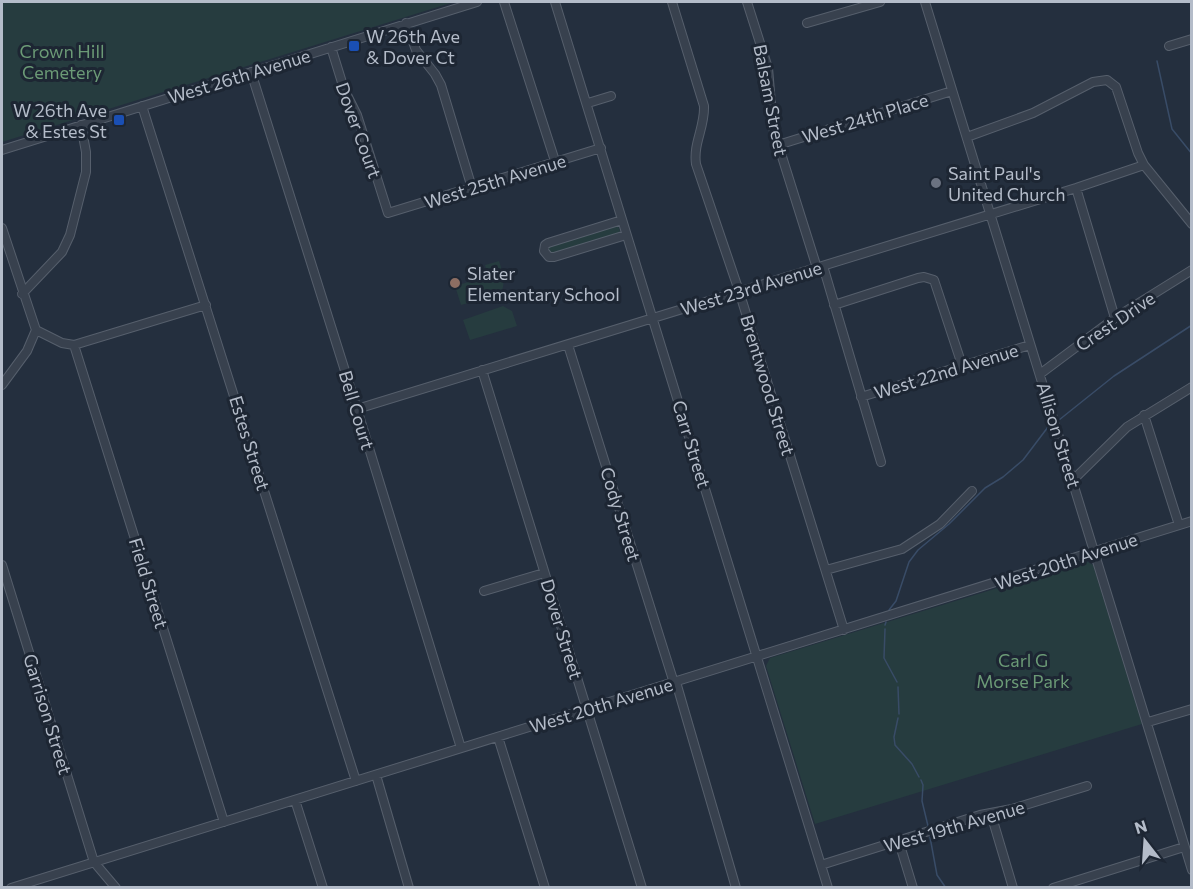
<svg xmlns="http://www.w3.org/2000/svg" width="1193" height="889" viewBox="0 0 1193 889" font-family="Commissioner,sans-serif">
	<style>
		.green { fill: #263c3f }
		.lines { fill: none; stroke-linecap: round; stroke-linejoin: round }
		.stream { stroke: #394c67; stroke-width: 1.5 }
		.minor-casing { stroke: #565f6c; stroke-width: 10 }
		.minor { stroke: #38414e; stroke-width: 8 }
		.transit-dot { fill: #1a4fb4; stroke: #1d2633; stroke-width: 2 }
		.worship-dot { fill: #6b7280; stroke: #1d2633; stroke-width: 2 }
		.education-dot { fill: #8d6e63; stroke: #1d2633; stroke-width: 2 }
		.labels { text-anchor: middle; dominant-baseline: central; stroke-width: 6; stroke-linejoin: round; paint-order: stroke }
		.poi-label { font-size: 18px; fill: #b4bcc9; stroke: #1d2633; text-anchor: start }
		.park-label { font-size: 18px; fill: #6b9a76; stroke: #1d2633 }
		.street-label { font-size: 18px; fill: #b4bcc9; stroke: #1d2633 }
	</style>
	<rect width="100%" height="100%" fill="#242f3e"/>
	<path class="green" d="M2,2H454L2,142Z
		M614,225L618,226L620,231L617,234L549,255L546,251L547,247Z
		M499,261C502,270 507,285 500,294L461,305L455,286L488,276L485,265Z
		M503,306L512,311L517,326L470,340L463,320Z
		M1086,561L1093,565L1142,724L815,824L766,666L770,658Z"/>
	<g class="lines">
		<path class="stream" d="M1157,61L1172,129L1192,154
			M1059,420L1114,376L1192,325
			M889,610L896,601L909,562L918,550L949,524L985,488L1003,477L1023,460L1048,427
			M885,625L886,622
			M885,629L884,658L897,682
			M898,687L899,714
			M898,718L894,737L895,745L912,764L919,777
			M921,780L923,785L922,801L928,826
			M930,837L937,875L946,888"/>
		<g class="minor-casing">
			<path id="minor" d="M504,2L555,161
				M555,2L828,888
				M672,2L704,106C705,127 693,143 696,164L739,291L844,630
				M747,2L768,68L773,128L817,268
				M925,2L1192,870
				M406,23L416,50L435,74L441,85L472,188
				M807,23L880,2
				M1169,46L1192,39
				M331,47L344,89L357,115L388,213L601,148
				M251,72L357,409L461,748
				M588,103L611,96
				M142,106L356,781
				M967,137L1033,113L1093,82L1107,80L1116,87L1138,153L1144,165L1192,224
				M778,145L952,91
				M2,150L477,2
				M1076,188L1115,318
				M622,220L548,243L545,245L544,251L549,257H554L626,235
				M2,228L36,330
				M823,266L881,462
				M22,294L62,252L70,235L86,172V152L81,125
				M834,305L918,278L924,277L934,280L962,365
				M36,330L62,343L74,345L206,305
				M74,345L224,822
				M568,345L674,683
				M482,370L642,888
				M1040,374L1115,318L1192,270
				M2,385L27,351L36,330
				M861,397L1030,345
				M357,409L1076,188L1144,165
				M1144,415L1179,525
				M1073,480L1127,427L1192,387
				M2,565L94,862L116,888
				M826,570L902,549L940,524L972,491
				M484,591L544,573
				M676,682L736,888
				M1148,722L1192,709
				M498,737L545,888
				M376,775L409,888
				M295,800L323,888
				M991,814L1013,888
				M899,842L913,888
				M821,865L980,815L1012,809L1087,786
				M11,888L1192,521
				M1053,888L1184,847"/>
		</g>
		<use href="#minor" class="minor"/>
	</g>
	<g class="transit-dot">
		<rect x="348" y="40" width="12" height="12" rx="3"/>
		<rect x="113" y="114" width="12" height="12" rx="3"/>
	</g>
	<circle class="worship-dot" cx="936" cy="183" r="6"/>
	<circle class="education-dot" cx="455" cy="283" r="6"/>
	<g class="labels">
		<g class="poi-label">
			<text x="366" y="36">W 26th Ave<tspan x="366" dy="21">&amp; Dover Ct</tspan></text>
			<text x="107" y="110" text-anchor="end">W 26th Ave<tspan x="107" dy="21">&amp; Estes St</tspan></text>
			<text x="948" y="173">Saint Paul's<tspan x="948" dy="21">United Church</tspan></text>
			<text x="467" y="273">Slater<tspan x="467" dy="21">Elementary School</tspan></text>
		</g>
		<g class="park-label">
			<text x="62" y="51">Crown Hill<tspan x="62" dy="21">Cemetery</tspan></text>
			<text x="1023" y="660">Carl G<tspan x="1023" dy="21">Morse Park</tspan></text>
		</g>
		<g class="street-label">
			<text transform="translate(239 76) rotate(-17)">West 26th Avenue</text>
			<text transform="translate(771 100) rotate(79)">Balsam Street</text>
			<text transform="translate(865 118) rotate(-17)">West 24th Place</text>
			<text transform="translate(359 130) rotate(70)">Dover Court</text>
			<text transform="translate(495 181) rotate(-17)">West 25th Avenue</text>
			<text transform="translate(751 288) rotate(-17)">West 23rd Avenue</text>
			<text transform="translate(1115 321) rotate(-34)">Crest Drive</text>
			<text transform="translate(946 371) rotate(-17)">West 22nd Avenue</text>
			<text transform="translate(768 385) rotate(73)">Brentwood Street</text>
			<text transform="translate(357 410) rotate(73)">Bell Court</text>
			<text transform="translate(1059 435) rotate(73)">Allison Street</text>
			<text transform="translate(250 443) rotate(73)">Estes Street</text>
			<text transform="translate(692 444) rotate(73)">Carr Street</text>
			<text transform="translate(621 514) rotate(73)">Cody Street</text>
			<text transform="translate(1066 561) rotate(-18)">West 20th Avenue</text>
			<text transform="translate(149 583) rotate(73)">Field Street</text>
			<text transform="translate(562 629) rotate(73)">Dover Street</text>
			<text transform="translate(601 705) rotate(-17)">West 20th Avenue</text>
			<text transform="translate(48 714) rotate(73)">Garrison Street</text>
			<text transform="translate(954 826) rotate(-16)">West 19th Avenue</text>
		</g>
	</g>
	<rect width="1193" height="889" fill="none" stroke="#b4bcc9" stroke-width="6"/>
	<g transform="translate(1145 841) rotate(343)" stroke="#1d2633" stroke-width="4.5" paint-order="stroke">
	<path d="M0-4.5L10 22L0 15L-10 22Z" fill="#b4bcc9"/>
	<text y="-9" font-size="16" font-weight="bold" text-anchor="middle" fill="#b4bcc9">N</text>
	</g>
</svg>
